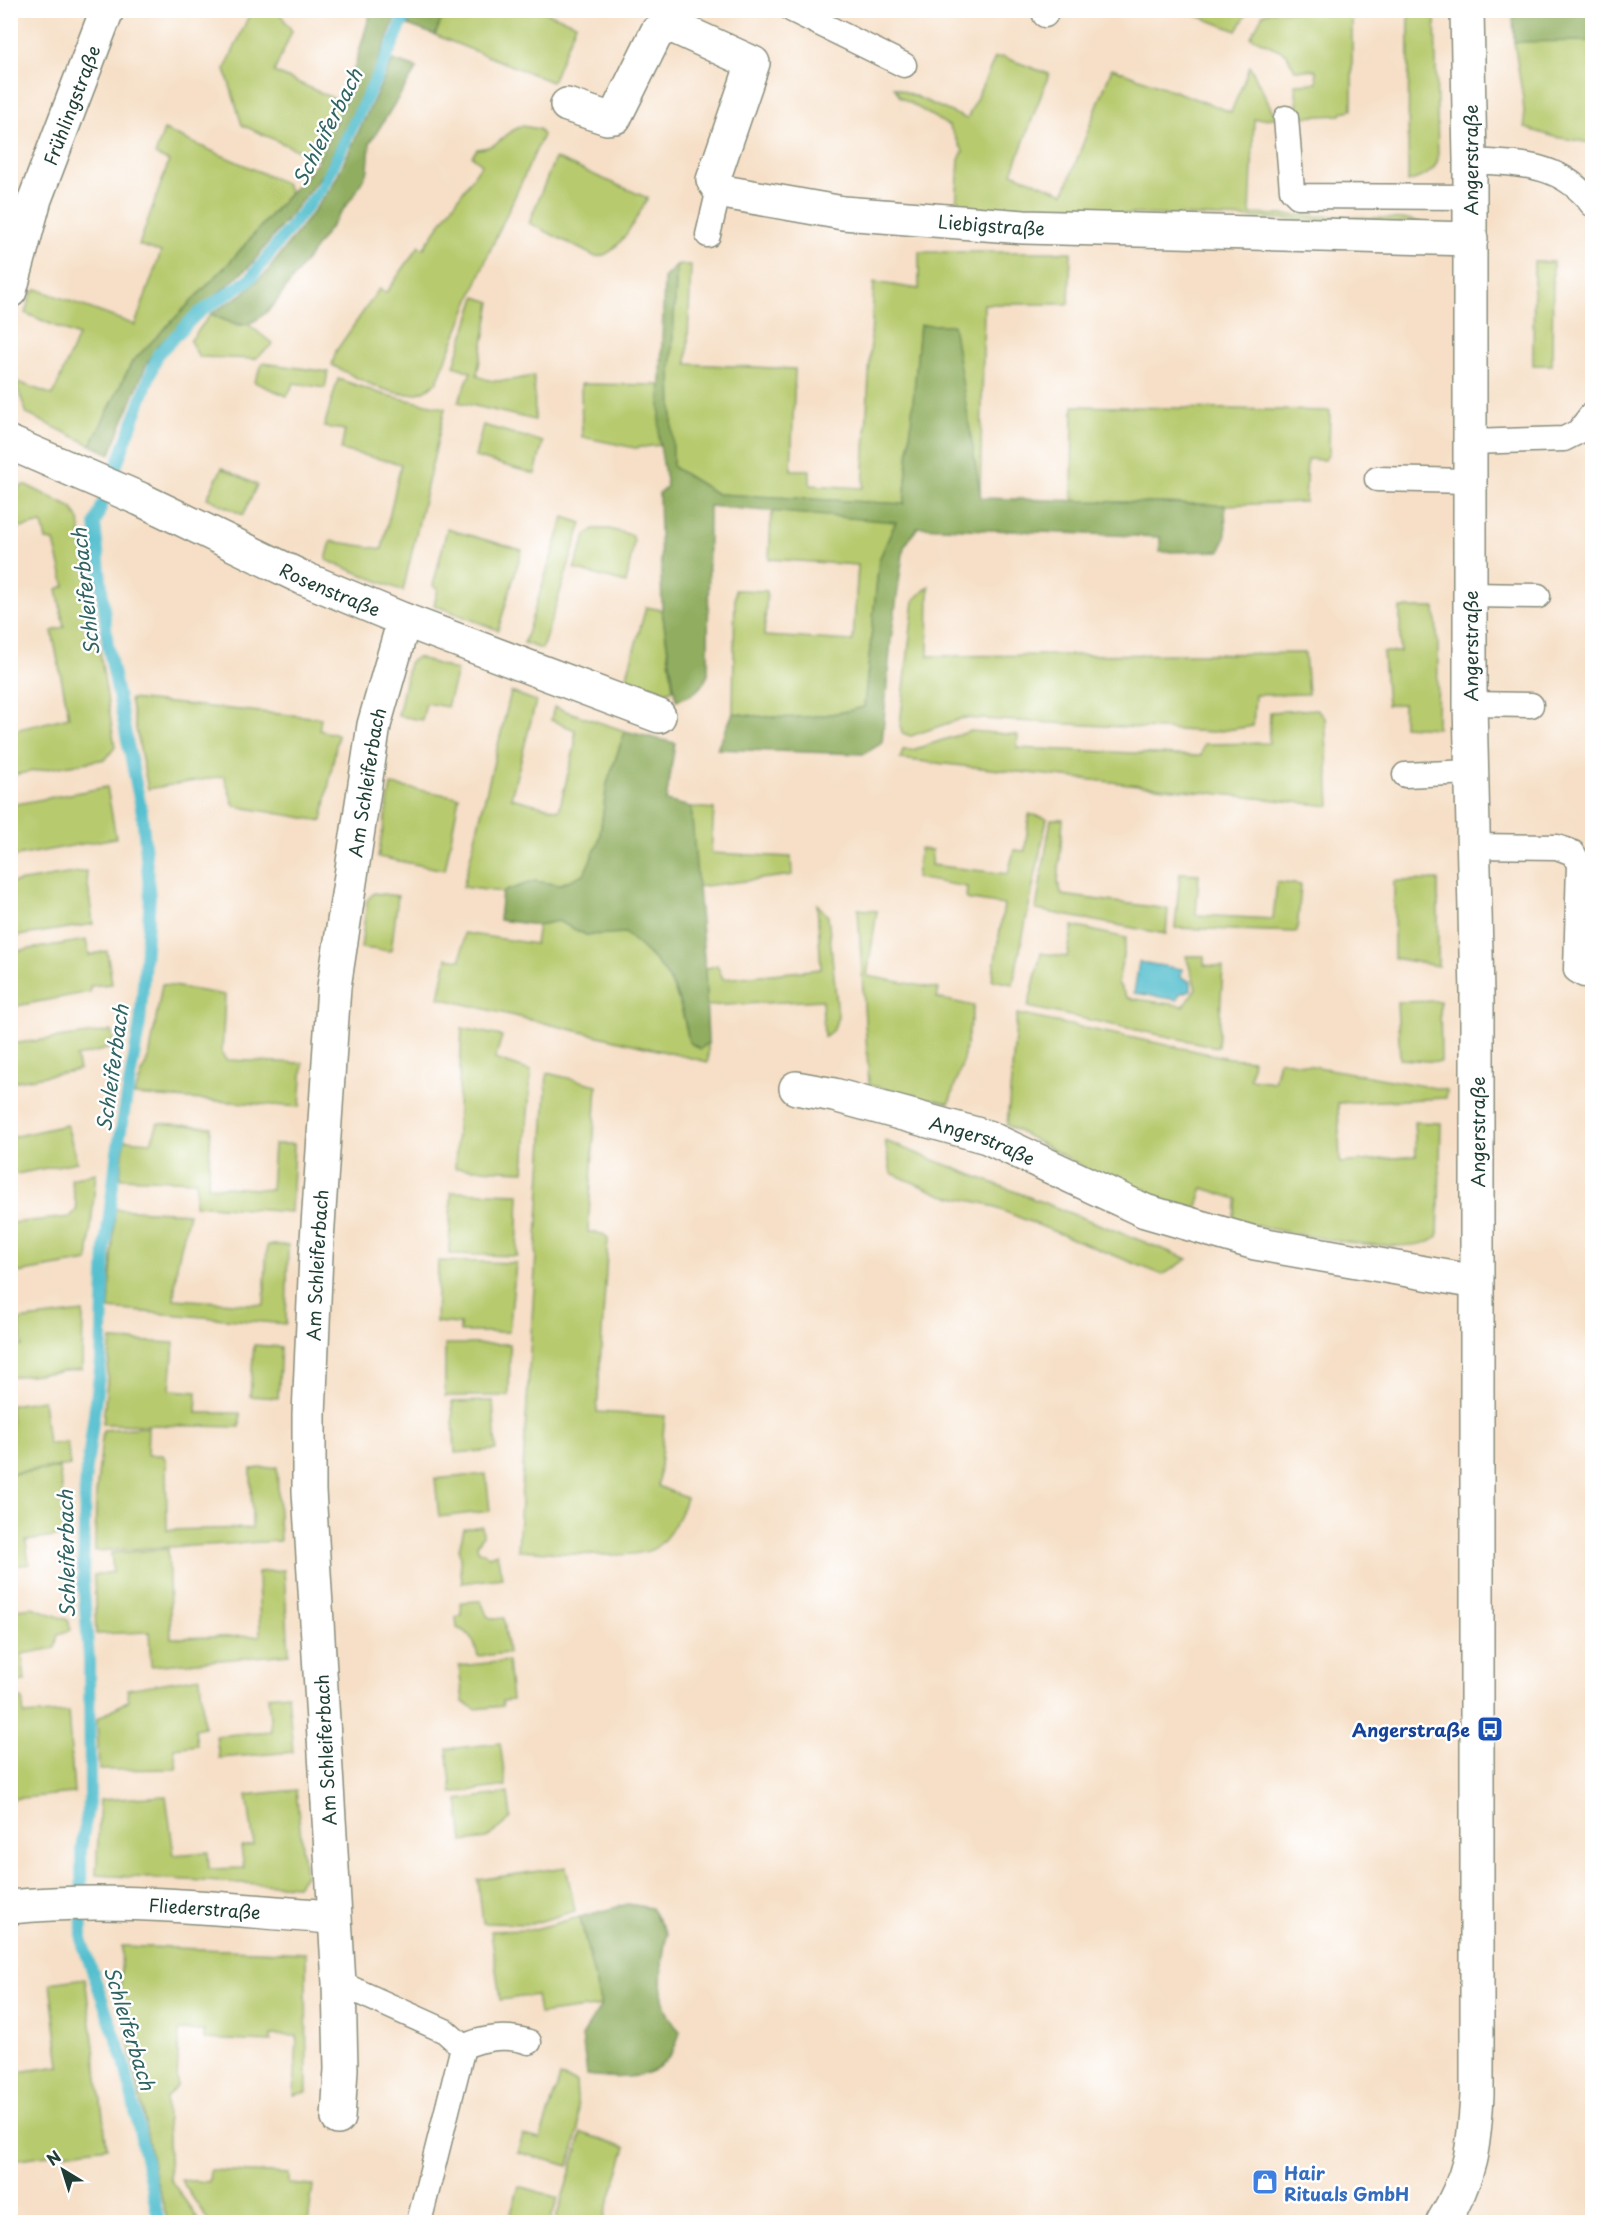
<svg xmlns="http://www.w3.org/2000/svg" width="1603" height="2233" viewBox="0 0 1603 2233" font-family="'Playpen Sans',sans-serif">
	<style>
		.green { fill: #b7ca6e; stroke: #6b8451; stroke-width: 1.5 }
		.forest { fill: #91ae61; stroke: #58764a; stroke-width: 1.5 }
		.water { fill: #54bfcf; stroke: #3a7e82; stroke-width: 1.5 }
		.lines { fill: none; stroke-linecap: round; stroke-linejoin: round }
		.stream { stroke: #54bfcf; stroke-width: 12 }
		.lane-casing { stroke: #8a8e7d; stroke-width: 27 }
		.street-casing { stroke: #8a8e7d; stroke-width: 36 }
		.lane { stroke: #fff; stroke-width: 24 }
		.street { stroke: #fff; stroke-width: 33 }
		.labels { text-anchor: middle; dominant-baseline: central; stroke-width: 5; stroke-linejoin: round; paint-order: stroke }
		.street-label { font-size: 18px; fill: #1f3d34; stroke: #fff }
		.transit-label { font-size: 18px; font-weight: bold; fill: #164399; stroke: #fff; text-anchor: end }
		.shop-label { font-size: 18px; font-weight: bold; fill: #366cbe; stroke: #fff; text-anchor: start }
		.water-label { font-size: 20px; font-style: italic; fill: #2f6462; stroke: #fff }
	</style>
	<rect width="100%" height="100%" fill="#fff"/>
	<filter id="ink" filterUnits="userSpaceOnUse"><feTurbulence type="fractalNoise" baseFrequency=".0167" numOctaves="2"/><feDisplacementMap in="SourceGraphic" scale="12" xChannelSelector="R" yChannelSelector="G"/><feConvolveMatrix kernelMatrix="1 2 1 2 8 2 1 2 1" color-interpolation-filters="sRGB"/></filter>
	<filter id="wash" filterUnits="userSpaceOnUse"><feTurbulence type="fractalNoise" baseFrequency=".008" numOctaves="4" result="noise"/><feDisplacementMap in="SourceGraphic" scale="24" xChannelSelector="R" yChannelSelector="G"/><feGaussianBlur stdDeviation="1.35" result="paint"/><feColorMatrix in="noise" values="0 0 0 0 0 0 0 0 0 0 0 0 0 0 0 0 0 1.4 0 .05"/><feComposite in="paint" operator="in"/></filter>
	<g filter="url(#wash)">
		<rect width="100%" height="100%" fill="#f6dfc6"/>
		<path class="green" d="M251,11H278L292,31L274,72L344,103L319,160L242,125L225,69Z
			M445,11H542L576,24L552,82L435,35Z
			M1196,11L1246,10L1247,13L1237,31L1195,15Z
			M1271,11H1352V110L1342,112L1341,115L1299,117L1295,84L1317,83L1316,70H1295L1286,53L1251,37L1263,14Z
			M1409,11H1435L1438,159C1434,174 1422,177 1408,182Z
			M1555,40L1592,41V143L1555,137L1525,128L1523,99L1514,42Z
			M1003,57L1049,74L1012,173L1064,193L1112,68L1231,112L1250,66L1276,118L1254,119L1250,214L1408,219L1426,224L956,208L959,160L963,151L949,126L900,97L894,87L967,119L995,58Z
			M522,126L539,129L543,135L488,255L437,382C432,385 426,391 421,392C395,401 354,376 332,365L336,351L379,289L386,293L419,246L423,249L482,164L472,156L477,149C505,146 500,134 522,126Z
			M164,130L285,183L290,192L229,263L132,362L91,445L27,414L15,381L53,395L78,336L25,313L31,294L37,289L135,325L161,252L139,245L169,161L155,155Z
			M555,158L648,198C638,215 616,261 594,256L529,223Z
			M919,252H1071L1069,304H984L980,498L953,325H920L904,504L717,494L673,467L671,371L677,265H691L687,364L795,369L791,470H810V485L863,488L874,282L919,289Z
			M1534,262H1553L1552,365H1533Z
			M476,297L491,302L477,375C492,386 516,379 534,376L535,420L458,402L471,372L454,366Z
			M211,314L237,326L248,324L273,344L255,359L199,357L190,341Z
			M263,363L328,372L325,388L294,383L287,396L254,382Z
			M338,379L385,395L445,408L403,591L326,560L331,541L382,549L401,464L341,450L345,430L324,427Z
			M581,384L661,385L660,445L635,448L582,437Z
			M1073,406L1330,411L1329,453L1325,460L1307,459L1305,502L1225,505L1075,501L1072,495Z
			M483,425L543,442L535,474L475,457Z
			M222,468L257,485L243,515L207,498Z
			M26,485L72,508L79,520L115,747L106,759L11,775V731L69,717L52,631L64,627L57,589L65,586L54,541L46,540L42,523L11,530V504L20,486Z
			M774,511L896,521L879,560L864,707C818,719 781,721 733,713L735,590L767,591L764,636L853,641L858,565L769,559L771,517Z
			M564,517L582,523L542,649L524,643Z
			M447,529L522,550L498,630L434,605L438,589L433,586Z
			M594,529H609L632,535L634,542L626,583L574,569L586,535Z
			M929,586L928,656L1305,653L1308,694L1255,695L1253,726L1213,732L963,718L911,736L902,733L900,725L914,600Z
			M646,607L662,610L673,689L667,692L626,679Z
			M1400,608H1435L1438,646L1437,728L1403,726V704L1387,705L1383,652H1400Z
			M417,657L457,671L447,707L426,703L422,720L398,716L409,663Z
			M511,692L536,701L511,798L559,810L575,746V730L551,720L554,707L625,731L607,784L599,841L584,874L559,885L535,881L502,892L463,887Z
			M130,699L321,718L319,730L338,735L322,821L234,806L224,776L148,789Z
			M1317,709L1325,718L1330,806L900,759L903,750H912L971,731L1018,735L1017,748L1201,756L1204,744L1269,743L1270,712Z
			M391,785L459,797L445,870L378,857Z
			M107,787L116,838L11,857V805Z
			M691,807L714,809L711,853L791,857L792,875L697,887Z
			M1029,814L1047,818L1013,984L992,980L1004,905L966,899L967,887L916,878L920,849L932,850L931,865L1008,874L1014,850L1025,851Z
			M1051,819H1063L1058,882L1062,895L1168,909L1166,934L1036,910Z
			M86,871L93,924L11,937V883Z
			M1180,873L1199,874L1196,915L1273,919L1277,882L1301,885L1297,932L1175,928Z
			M1438,880V966L1394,958V881Z
			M374,893L398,896L391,951L361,948L367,900Z
			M817,904L828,916L838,1016L834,1029L824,1037L822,1000L706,1006L705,969L717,965L723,979L821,969Z
			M858,909L877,911L867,976L939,989L937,998L974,1006L962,1064L949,1103L869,1085Z
			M558,921L586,935L625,933C669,970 678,986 689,1042L700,1049L708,1043V1062L439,998L447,958L461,960L464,933L535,944L538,925Z
			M1073,926L1126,938L1118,983L1127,998L1184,1006L1196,988L1186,956H1204V965L1223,967L1218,1047L1028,1007L1041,953L1067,957Z
			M86,940L89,955L107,951L112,984L90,986V992L11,1007V952Z
			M162,984L225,995L222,1054L226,1060L303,1063L300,1107L134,1095L150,1053Z
			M1440,1001L1441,1062L1400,1059L1397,1002Z
			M1017,1014L1229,1058L1253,1060L1250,1079L1274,1082L1279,1060L1447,1090L1446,1098L1338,1103L1340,1163L1416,1156L1414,1122L1441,1123L1438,1237C1407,1261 1273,1229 1233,1221L1237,1199L1203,1188L1195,1213L1138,1197L1007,1125Z
			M462,1028L502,1036L495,1059L531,1071L524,1171L455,1168Z
			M111,1031L115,1047L76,1057L79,1070L11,1082V1044Z
			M547,1073L597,1085L588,1232L603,1234L608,1238L597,1412L665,1416L658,1486L686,1498C681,1514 670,1538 655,1548C633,1562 547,1551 518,1550Z
			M158,1123L211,1127L208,1186L271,1190L274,1144H294L291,1212L195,1205L196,1181L120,1178L125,1140L151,1142Z
			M67,1125L77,1162L11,1175V1137Z
			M885,1141L1188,1259L1163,1275L983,1203L942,1195L891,1173Z
			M96,1173L88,1261L11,1274V1223L70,1217L77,1209L71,1179Z
			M451,1192L519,1194L517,1256L449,1254Z
			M115,1209L189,1213L177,1265L174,1299L264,1305L267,1245H288L286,1324L109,1309Z
			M438,1261L516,1263L509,1332H460V1324L436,1322Z
			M83,1312L82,1369L11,1377V1348L22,1346L19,1320Z
			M111,1340L174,1343L170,1390L197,1392L196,1413H240V1427L103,1424Z
			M445,1344H510L509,1396H445Z
			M254,1345L281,1347L278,1398L250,1396Z
			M43,1400L48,1444L67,1442L70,1465L11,1473V1405Z
			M493,1401L496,1450L455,1453L452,1402Z
			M148,1427L147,1455H163L166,1461L167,1530L252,1528L251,1469L277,1467L280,1541L95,1551L96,1495L103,1430Z
			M59,1468L68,1535L26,1541L29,1564L11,1566V1474Z
			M486,1474L490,1511L439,1517L435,1479Z
			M482,1526L483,1535L477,1545L478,1550L489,1556L497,1553L502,1578L462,1583L459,1549L464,1529Z
			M168,1549L171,1638L260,1636L258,1572L284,1570L289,1654L151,1666L149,1632L96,1634L94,1575L113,1572L111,1553Z
			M11,1600H14L18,1609L32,1607L68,1620L71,1630L58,1634L55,1648L22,1654L25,1681L11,1682Z
			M481,1601L487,1616L494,1619L504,1618L508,1653L478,1656C474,1641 472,1634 457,1628L456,1617L462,1615L461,1602Z
			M508,1661L512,1700L502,1701L503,1706L475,1709L463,1702L459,1666Z
			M200,1677L204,1727L195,1729L197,1745L174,1748L177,1769L99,1770L97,1719L129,1700L127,1689Z
			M288,1694L293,1752L219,1758L216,1736L271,1731L268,1696Z
			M22,1698L24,1715L68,1712L74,1793L11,1799V1699Z
			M500,1743L506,1786L452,1793L447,1749Z
			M296,1790L305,1875L297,1886L96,1875L100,1800L166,1796L174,1855L208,1852L209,1869L244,1868L241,1847L254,1845L247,1795Z
			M508,1793L511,1818L486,1839L463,1842L458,1800Z
			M566,1867L575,1911L531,1924L483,1923L478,1880Z
			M580,1917L601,2006L539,2014L536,1995L500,2000L491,1931L531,1930Z
			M122,1946L306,1953L307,2092L294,2095L297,2036L271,2035V2042L204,2039V2031H179L177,2086L166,2098L170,2179L200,2222H168L154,2171L120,1993Z
			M85,1978L107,2147L11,2160V2073L60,2066L50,1983Z
			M560,2077L576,2082L579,2130L569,2166L517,2152L523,2135L540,2139Z
			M582,2133L626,2147L603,2222H555Z
			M210,2170L289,2174V2184L313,2186L308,2222H209L181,2180L209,2182Z
			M519,2186L558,2198L550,2222L509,2220Z"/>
		<path class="forest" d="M371,11H398L375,69L324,172L250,266L158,345L146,365L110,454L91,445L132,362L229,263L319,160L344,103Z
			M414,11H445L435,35L408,25Z
			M1513,11H1592V41L1514,42Z
			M393,60L417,68L370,143L368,170L356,192L273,306C248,330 241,328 211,314L241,295L267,272L332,187Z
			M677,265L671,371L673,467L717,494L904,504L920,325H953L981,498L1225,505L1226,534L1221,551L1160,552V537L918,527L904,547L891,639L882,743L864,754L717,749L733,713C779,721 820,719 864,707L879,560L896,522L709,506L708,675C701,690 692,696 676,700L662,610L659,493L667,487L659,439L664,278Z
			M625,731L675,743L666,801L691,807L705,969L708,1043L700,1049L689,1042C679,986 669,970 625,933L586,935L558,921L538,925L499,920L502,892L535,881L559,885L584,874L599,841L607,784Z
			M628,1904L651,1908L667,1934C660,1966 655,2007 680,2031C670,2080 628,2081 587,2075L582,2036L601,2006L580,1917Z"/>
		<path class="water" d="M1139,962L1182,969L1181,977L1191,982V990L1179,994L1178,1000L1134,993Z"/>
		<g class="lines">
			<path class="stream" d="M159,2222L124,2061L82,1942L81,1849L90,1796L89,1660L83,1579L85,1482L101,1361L105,1247L117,1152L140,1023L150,898L142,813L108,646L95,524L158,354L196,315L250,279L323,186L394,42L407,10"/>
		</g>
	</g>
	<g filter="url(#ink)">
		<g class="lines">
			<g class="lane-casing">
				<path id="lane" d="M792,10L904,65
					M1045,15L1047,10
					M1286,118L1292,190L1298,196L1470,197
					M1470,161C1519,164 1561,162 1592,204
					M708,235L719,189
					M1470,442L1564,439L1578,432L1592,414
					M1377,479L1470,481
					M1469,595L1538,596
					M1470,704L1531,705
					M1405,775L1471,772
					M1473,846L1557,847L1573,853L1579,864L1576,970L1584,975H1592
					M339,1983L445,2031L463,2047L419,2222
					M463,2047C484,2037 508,2035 529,2042"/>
			</g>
			<g class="street-casing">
				<g id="street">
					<path id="s1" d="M567,105L607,118L615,117L657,32L672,26L753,63L713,180L719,189L729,193L843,213L1024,227L1471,239"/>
					<path id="s2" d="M10,291L35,199L107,10"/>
					<path id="s3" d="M10,443L140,499L303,578L404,620L659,716"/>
					<path id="s4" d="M796,1088L834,1095L987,1137L1145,1211L1255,1243L1476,1282"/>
					<path id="s5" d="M10,1907C119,1896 225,1910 333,1917"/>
					<path id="s6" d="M338,2118L341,2069L339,1983L309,1491V1415L316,1255L334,987L374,725L404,620"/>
					<path d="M1443,2222C1471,2177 1474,2147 1477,2095V994L1470,704V161L1467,10"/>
				</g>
			</g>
			<use href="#lane" class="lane"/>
			<use href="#street" class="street"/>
		</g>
	</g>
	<defs>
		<g id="bus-square" transform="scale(1.35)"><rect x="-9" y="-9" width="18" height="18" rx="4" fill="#1a4fb4" stroke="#fff"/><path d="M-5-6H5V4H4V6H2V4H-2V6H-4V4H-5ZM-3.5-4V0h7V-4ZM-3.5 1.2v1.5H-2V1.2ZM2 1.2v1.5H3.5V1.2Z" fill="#fff"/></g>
		<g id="shop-square" transform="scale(1.35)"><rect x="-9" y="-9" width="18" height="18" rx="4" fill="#3f7fe0" stroke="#fff"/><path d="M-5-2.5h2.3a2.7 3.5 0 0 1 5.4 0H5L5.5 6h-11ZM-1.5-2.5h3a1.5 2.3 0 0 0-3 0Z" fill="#fff"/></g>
	</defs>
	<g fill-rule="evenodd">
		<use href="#bus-square" x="1490" y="1729"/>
		<use href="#shop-square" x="1265" y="2182"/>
	</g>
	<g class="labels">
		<g class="street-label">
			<text stroke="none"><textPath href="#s2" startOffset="196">Frühlingstraße</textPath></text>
			<text transform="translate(1470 160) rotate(-90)">Angerstraße</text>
			<text stroke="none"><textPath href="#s1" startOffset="660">Liebigstraße</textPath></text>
			<text stroke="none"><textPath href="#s3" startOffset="352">Rosenstraße</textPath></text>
			<text transform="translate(1470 646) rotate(-90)">Angerstraße</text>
			<text stroke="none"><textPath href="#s6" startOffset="1340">Am Schleiferbach</textPath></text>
			<text transform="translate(1477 1132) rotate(-90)">Angerstraße</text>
			<text stroke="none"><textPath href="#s4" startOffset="194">Angerstraße</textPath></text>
			<text stroke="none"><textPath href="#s6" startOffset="854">Am Schleiferbach</textPath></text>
			<text transform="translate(325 1750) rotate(-93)">Am Schleiferbach</text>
			<text stroke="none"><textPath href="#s5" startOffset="195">Fliederstraße</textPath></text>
		</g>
		<g class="transit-label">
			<text x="1470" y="1729">Angerstraße</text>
		</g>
		<g class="shop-label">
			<text x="1284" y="2172">Hair<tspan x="1284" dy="21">Rituals GmbH</tspan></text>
		</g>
		<g class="water-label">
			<text transform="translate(327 127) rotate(-63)">Schleiferbach</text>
			<text transform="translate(85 592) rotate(-96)">Schleiferbach</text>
			<text transform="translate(112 1068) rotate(-82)">Schleiferbach</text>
			<text transform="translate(66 1554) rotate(-91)">Schleiferbach</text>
			<text transform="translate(130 2028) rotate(73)">Schleiferbach</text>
		</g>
	</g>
	<rect width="1603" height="2233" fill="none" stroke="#fff" stroke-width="36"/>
	<g transform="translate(63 2170) rotate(322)" stroke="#ffffff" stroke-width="4.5" paint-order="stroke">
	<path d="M0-4.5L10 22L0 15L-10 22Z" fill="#1f3d34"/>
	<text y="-9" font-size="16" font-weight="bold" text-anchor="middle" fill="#1f3d34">N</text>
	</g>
</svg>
